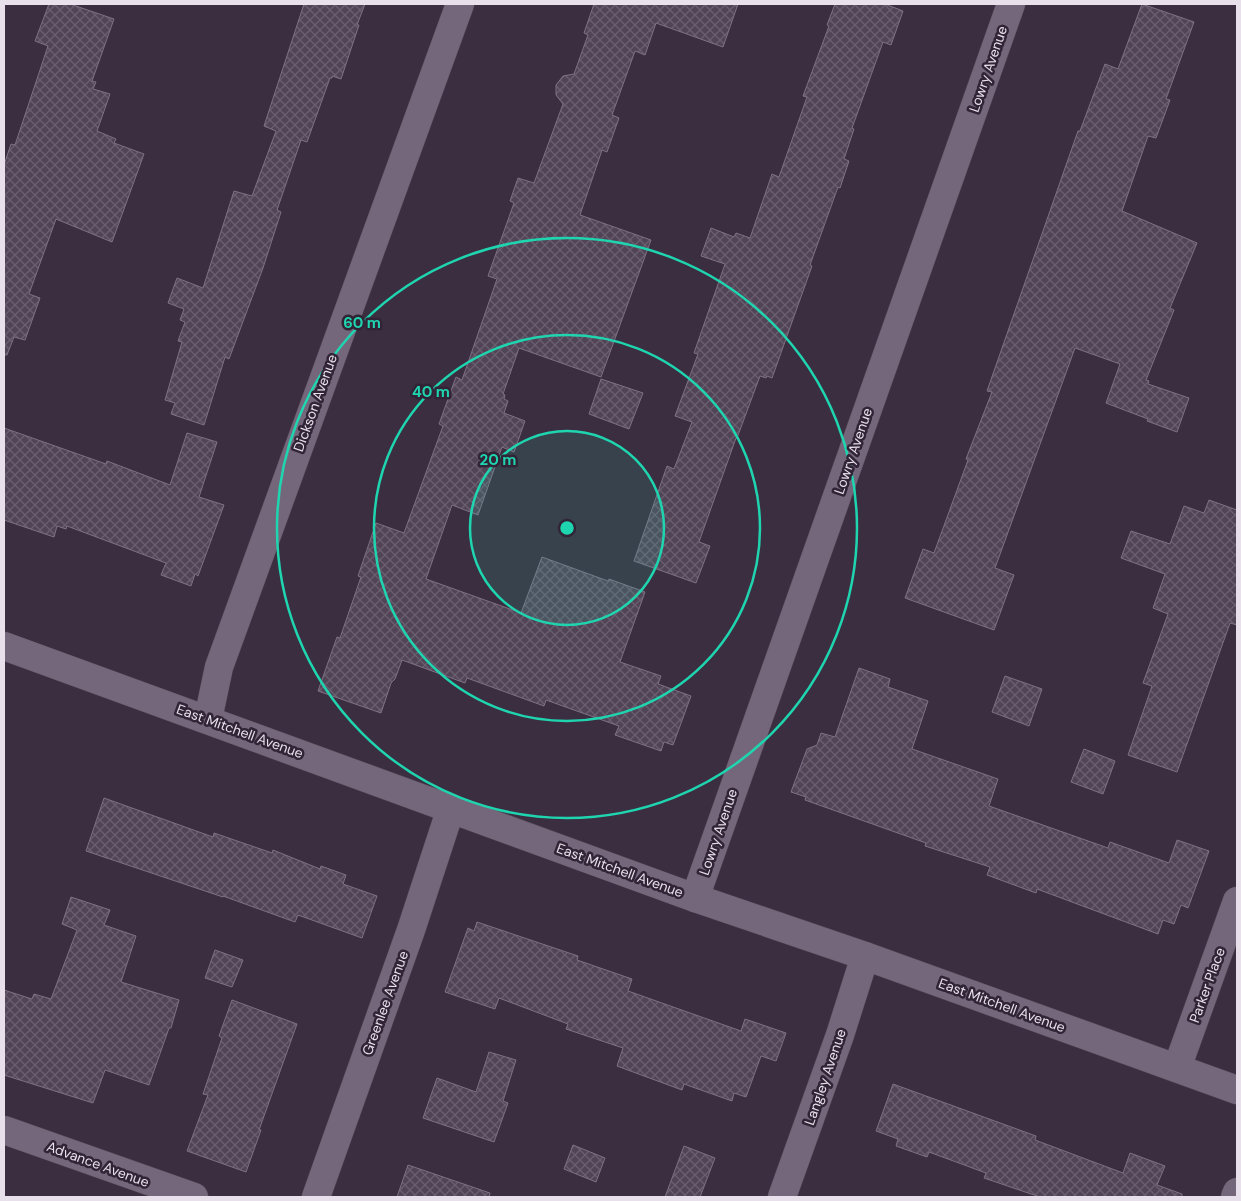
<svg xmlns="http://www.w3.org/2000/svg" width="1241" height="1201" viewBox="0 0 1241 1201" font-family="'DM Sans',sans-serif">
	<style>
		.building { fill: url(#building-cross-hatch); stroke: #7f7185 }
		.lines { fill: none; stroke-linecap: round; stroke-linejoin: round }
		.minor-casing { stroke: #554b59; stroke-width: 29 }
		.tertiary-casing { stroke: #554b59; stroke-width: 29 }
		.minor { stroke: #75677b; stroke-width: 28 }
		.tertiary { stroke: #75677b; stroke-width: 28 }
		.ring { fill: none; stroke: #1fd5b0; stroke-width: 2.5 }
		.labels { text-anchor: middle; dominant-baseline: central; stroke-width: 5; stroke-linejoin: round; paint-order: stroke }
		.street-label { font-size: 14px; fill: #e8e0eb; stroke: #302436 }
		.centre { fill: #1fd5b0; stroke: #302436; stroke-width: 2.5 }
		.ring-label { font-size: 15px; text-anchor: middle; font-weight: bold; fill: #1fd5b0; stroke: #302436; stroke-width: 5; stroke-linejoin: round; paint-order: stroke }
	</style>
	<defs>
		<pattern id="building-cross-hatch" width="8" height="8" patternUnits="userSpaceOnUse" patternTransform="scale(1.25)"><rect width="8" height="8" fill="#514457"/><path d="M0 0l8 8M0 8l8-8" fill="none" stroke="#6a5f6f"/></pattern>
	</defs>
	<rect width="100%" height="100%" fill="#3b2e40"/>
	<path class="building" d="M49,4H70L114,19L92,81L96,82L93,89L110,94L97,131L116,139L114,143L144,154L112,242L56,219L29,294L40,298L25,340L14,337L7,355H4V165L11,144L15,145L48,46L35,41Z
		M304,4H365L357,25H359L341,79L332,76V78H330L307,142L301,140L277,210L281,212L263,268L229,359L225,357L204,425L171,414L175,403L165,400L182,342L178,341L185,322L180,320L184,309L168,303L177,278L203,288L234,191L252,196L276,131L264,126Z
		M594,4H738L723,47L656,23L645,55L635,51L612,115L619,118L607,152L602,150L580,215L651,240L601,377L519,348L503,394L505,395L504,399L508,401L504,413L525,421L514,452L502,447L478,515L452,505L426,579L521,613L542,557L608,581L609,579L645,592L620,662L661,676L658,684L691,696L673,745L664,742L661,751L615,735L619,726L546,700L544,706L467,678L465,683L402,660L395,679L391,683L381,713L318,691L337,637L340,638L361,577L358,576L376,523L404,533L443,426L439,424L456,377L462,380L497,279L488,276L514,203L510,201L518,178L534,183L563,104L556,95V85L563,76L574,74L588,35L584,33Z
		M835,4H885L903,11L891,45L883,42L852,128L854,129L844,159L849,161L840,188L838,187L810,265L812,266L772,378L767,376L766,378L760,376L737,438H736L699,542L710,546L696,583L634,561L667,466L674,469L692,422L675,416L698,354L694,353L725,264L701,256L711,228L734,237L736,233L750,238L772,174L779,177L807,97L803,96L829,26L827,25Z
		M1142,4L1194,22L1166,99L1170,100L1156,138L1148,136L1122,211L1197,243L1170,308L1174,310L1146,380L1149,381L1148,384L1189,398L1177,432L1147,421L1148,419L1106,403L1120,364L1075,348L995,568L1014,575L994,630L905,598L923,549L934,553L968,460L966,459L992,392L987,391L1078,131H1080L1105,64L1118,69Z
		M601,379L643,393L629,429L589,414Z
		M4,428L106,464L107,461L170,485L187,433L217,442L199,497L224,505L198,576L195,574L191,586L161,575L166,563L67,526L66,529L57,526L54,537L4,520Z
		M1209,500L1237,510V625L1230,623L1177,772L1128,755L1152,686L1143,683L1168,614L1153,608L1165,574L1121,558L1131,531L1170,544L1184,506L1204,513Z
		M859,668L890,679L888,687L928,701L912,749L998,779L989,806L1108,848L1110,842L1169,863L1177,840L1209,851L1188,908L1181,905L1174,924L1163,920L1158,934L1037,889L1036,893L987,875L990,867L925,846L926,843L805,800L806,797L791,792L807,749L817,745L821,733L835,737Z
		M1005,676L1042,689L1029,726L992,712Z
		M1084,749L1115,761L1103,794L1071,782Z
		M104,798L213,837L214,833L272,853L273,850L320,869L321,866L346,875L343,884L377,896L362,938L298,915L295,922L223,896V897L86,851Z
		M71,897L110,910L104,925L136,936L121,982L179,1000L171,1028H169L149,1085L105,1070L93,1103L4,1075V990L32,999L34,994L51,999L77,930L62,924Z
		M477,922L578,956L577,960L632,979L628,991L741,1031L745,1019L786,1033L776,1061L761,1056L746,1097L734,1093L732,1101L684,1084L682,1090L617,1066L623,1048L566,1029L568,1024L499,998L495,1009L445,992L468,928L474,931Z
		M215,950L243,960L232,987L205,978Z
		M232,1000L297,1024L259,1130H261L246,1172L187,1151L208,1095L203,1094L222,1038L219,1036Z
		M489,1052L516,1060L503,1101L508,1103L494,1142L423,1118L437,1078L476,1092Z
		M893,1084L1036,1136L1035,1140L1123,1173L1130,1153L1165,1166L1157,1185L1182,1194V1197H1040L984,1178L986,1173L929,1152L927,1157L896,1146L898,1139L876,1131Z
		M573,1145L605,1158L596,1182L564,1169Z
		M684,1146L715,1158L700,1197H665Z
		M408,1165L490,1193L489,1197H397Z"/>
	<g class="lines">
		<g class="minor-casing">
			<path id="minor" d="M208,719L219,667L460,4
				M695,898L1011,4
				M1177,1068L1237,901
				M4,1130L194,1197
				M316,1197L411,930L451,808
				M782,1197L840,1035L865,956
				M1235,1197L1237,1192"/>
		</g>
		<g class="tertiary-casing">
			<path id="tertiary" d="M4,646L695,898L865,956L1237,1090"/>
		</g>
		<use href="#minor" class="minor"/>
		<use href="#tertiary" class="tertiary"/>
	</g>
	<circle cx="567" cy="528" r="97" fill="#1fd5b0" fill-opacity=".12"/>
	<g class="ring">
		<circle cx="567" cy="528" r="97"/>
		<circle cx="567" cy="528" r="193"/>
		<circle cx="567" cy="528" r="290"/>
	</g>
	<g class="labels">
		<g class="street-label">
			<text transform="translate(988 69) rotate(-71)">Lowry Avenue</text>
			<text transform="translate(315 403) rotate(-70)">Dickson Avenue</text>
			<text transform="translate(853 451) rotate(-71)">Lowry Avenue</text>
			<text transform="translate(240 731) rotate(20)">East Mitchell Avenue</text>
			<text transform="translate(718 832) rotate(-71)">Lowry Avenue</text>
			<text transform="translate(620 870) rotate(20)">East Mitchell Avenue</text>
			<text transform="translate(1207 985) rotate(-70)">Parker Place</text>
			<text transform="translate(385 1003) rotate(-70)">Greenlee Avenue</text>
			<text transform="translate(1002 1005) rotate(20)">East Mitchell Avenue</text>
			<text transform="translate(825 1077) rotate(-71)">Langley Avenue</text>
			<text transform="translate(98 1164) rotate(20)">Advance Avenue</text>
		</g>
	</g>
	<circle cx="567" cy="528" r="8" class="centre"/>
	<g class="ring-label">
		<text x="362" y="328">60 m</text>
		<text x="431" y="397">40 m</text>
		<text x="498" y="465">20 m</text>
	</g>
	<rect width="1241" height="1201" fill="none" stroke="#e8e0eb" stroke-width="10"/>
</svg>
